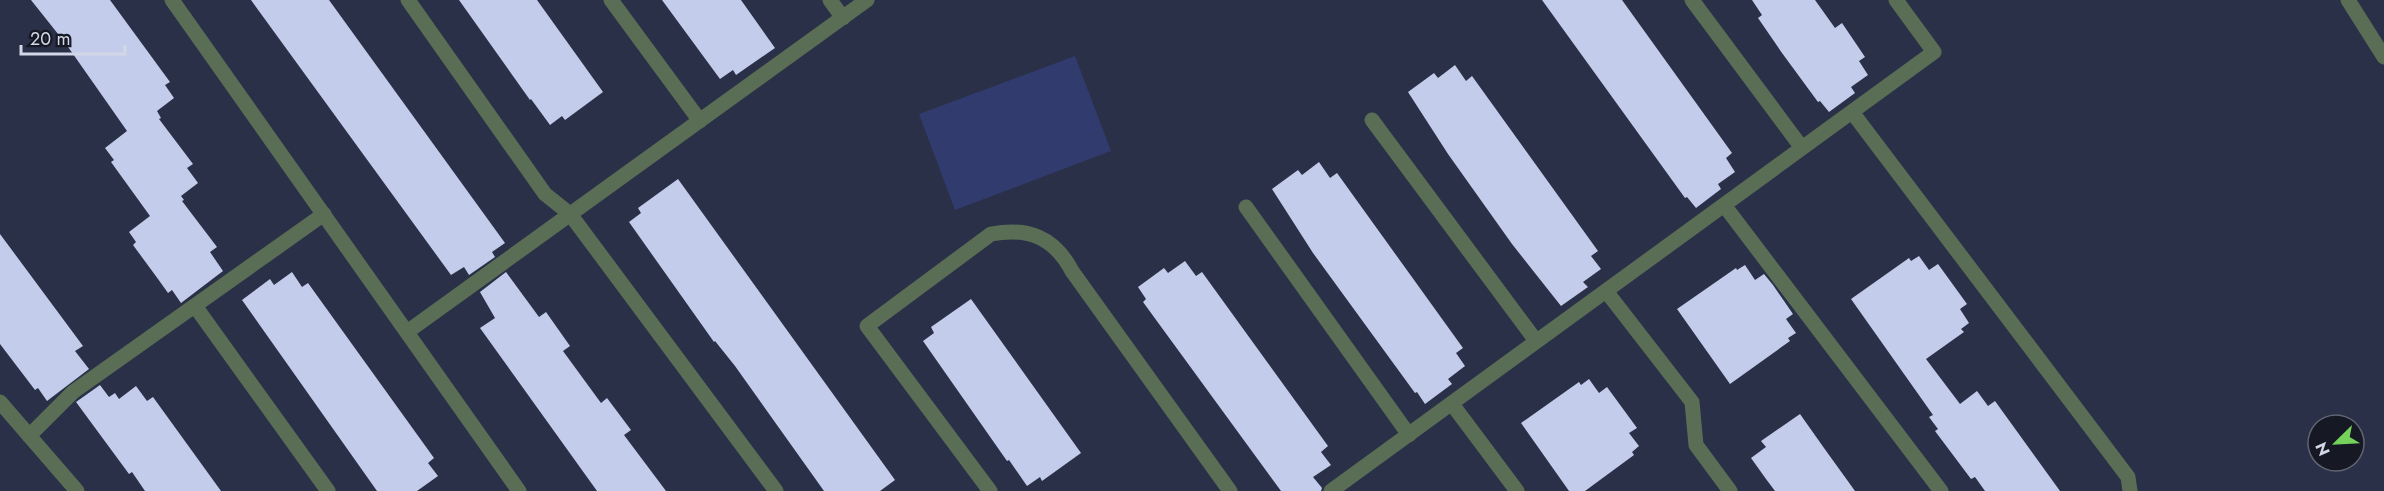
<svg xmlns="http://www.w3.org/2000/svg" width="2384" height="491" viewBox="0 0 2384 491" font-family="Jost,sans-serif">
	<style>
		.pitch { fill: #323b6d }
		.building { fill: #c4cceb }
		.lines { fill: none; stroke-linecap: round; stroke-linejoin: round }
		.lane { stroke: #5a6d55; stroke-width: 15 }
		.street { stroke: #5a6d55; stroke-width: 15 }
	</style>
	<rect width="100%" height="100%" fill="#2a3048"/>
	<path class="pitch" d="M1075,56L1111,151L955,210L919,114Z"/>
	<path class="building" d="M31,0H110L170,82L165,85L174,98L157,111L161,118L159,119L193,164L187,168L198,183L181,196L184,200L182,201L217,247L210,252L223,271L181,303L172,290L168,293L158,279L133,245L136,242L129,232L150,216L111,162L114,160L105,148L127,131L66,44Z
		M251,0H329L505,243L492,252L495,257L469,275L464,267L451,275Z
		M459,0H537L603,92L565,120L562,116L550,125L531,99L530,100Z
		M662,0H741L775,48L736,75L733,70L720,79Z
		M1542,0H1622L1732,153L1726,158L1735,172L1718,184L1721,189L1696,208L1687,197L1685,198Z
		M1752,0H1815L1835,28L1842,23L1865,57L1859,61L1868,75L1851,87L1855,93L1829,112L1820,101L1818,102L1782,53L1758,18L1762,15Z
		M1455,65L1466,81L1472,76L1598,251L1591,256L1601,269L1583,282L1588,287L1561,306L1512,244L1448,154L1408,92L1434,73L1438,78Z
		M1319,162L1330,178L1337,173L1463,348L1456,353L1465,366L1448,379L1452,384L1425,404L1417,392L1415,393L1313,253L1272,189L1298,170L1302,175Z
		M678,179L895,480L880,491H824L735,366L715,341L714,342L629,222L641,213L638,208Z
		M0,234L83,346L75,351L89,369L47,401L38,388L35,390L0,344Z
		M1919,256L1929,270L1938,264L1967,304L1960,309L1969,323L1961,329L1964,332L1926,359L1960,404L1977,391L1988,406L1995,401L2060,491H1985L1975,477L1971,479L1935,431L1938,429L1929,417L1933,415L1851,299L1909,258L1911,261Z
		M1185,261L1196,276L1202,272L1328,446L1321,452L1331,465L1313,477L1322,488L1321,491H1281L1143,302L1146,299L1138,287L1164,268L1168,273Z
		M1745,265L1755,280L1764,274L1773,285L1793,314L1786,319L1796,333L1788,338L1790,341L1730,384L1677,309L1736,268L1737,270Z
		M292,272L302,287L308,283L434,458L428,463L438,476L417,491H377L242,300L270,279L274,285Z
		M506,272L539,317L546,312L570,346L563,351L601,403L607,398L631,430L624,435L666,491H597L480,328L495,318L480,292Z
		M971,299L1081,453L1042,481L1040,477L1027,486L1009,460L1007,461L923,341L934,333L931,327Z
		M1589,379L1599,393L1607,387L1637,428L1629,433L1639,446L1632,452L1634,455L1585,491H1569L1521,423L1579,382L1581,385Z
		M100,385L109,397L115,393L119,399L136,386L147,401L153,397L221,491H145L132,472L129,474L76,402Z
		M1800,414L1824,448L1855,491H1775L1766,479L1751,458L1766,447L1761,441Z"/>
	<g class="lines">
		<path class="lane" d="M172,0L519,491
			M408,0L545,194L570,214L776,491
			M611,0L700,121
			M830,0L843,18
			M1692,0L1802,148
			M1852,112L2128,477L2130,491
			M1372,120L1536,341
			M1724,205L1941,491
			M1246,207L1409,435
			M1606,291L1692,402L1696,445L1730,491
			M195,306L328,491
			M407,332L867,0
			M0,402L77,491
			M1452,404L1517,491
			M29,436L73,392L324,214
			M990,491L867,326L991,234C1028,227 1054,237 1072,271L1230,491
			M1331,491L1934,52L1896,0"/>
		<path class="street" d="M2348,0L2384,57"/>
	</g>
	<g transform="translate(2336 443) rotate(246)"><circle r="28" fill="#161924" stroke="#616572" stroke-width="1.5"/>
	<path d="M0-4.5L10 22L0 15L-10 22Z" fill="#75d25b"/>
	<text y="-9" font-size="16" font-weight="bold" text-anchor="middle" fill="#d2d6e6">N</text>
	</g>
	<path d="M21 45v9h104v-9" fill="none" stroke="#d2d6e6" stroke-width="3"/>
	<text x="30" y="45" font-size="18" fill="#d2d6e6" stroke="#161924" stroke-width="4.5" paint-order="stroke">20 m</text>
</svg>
